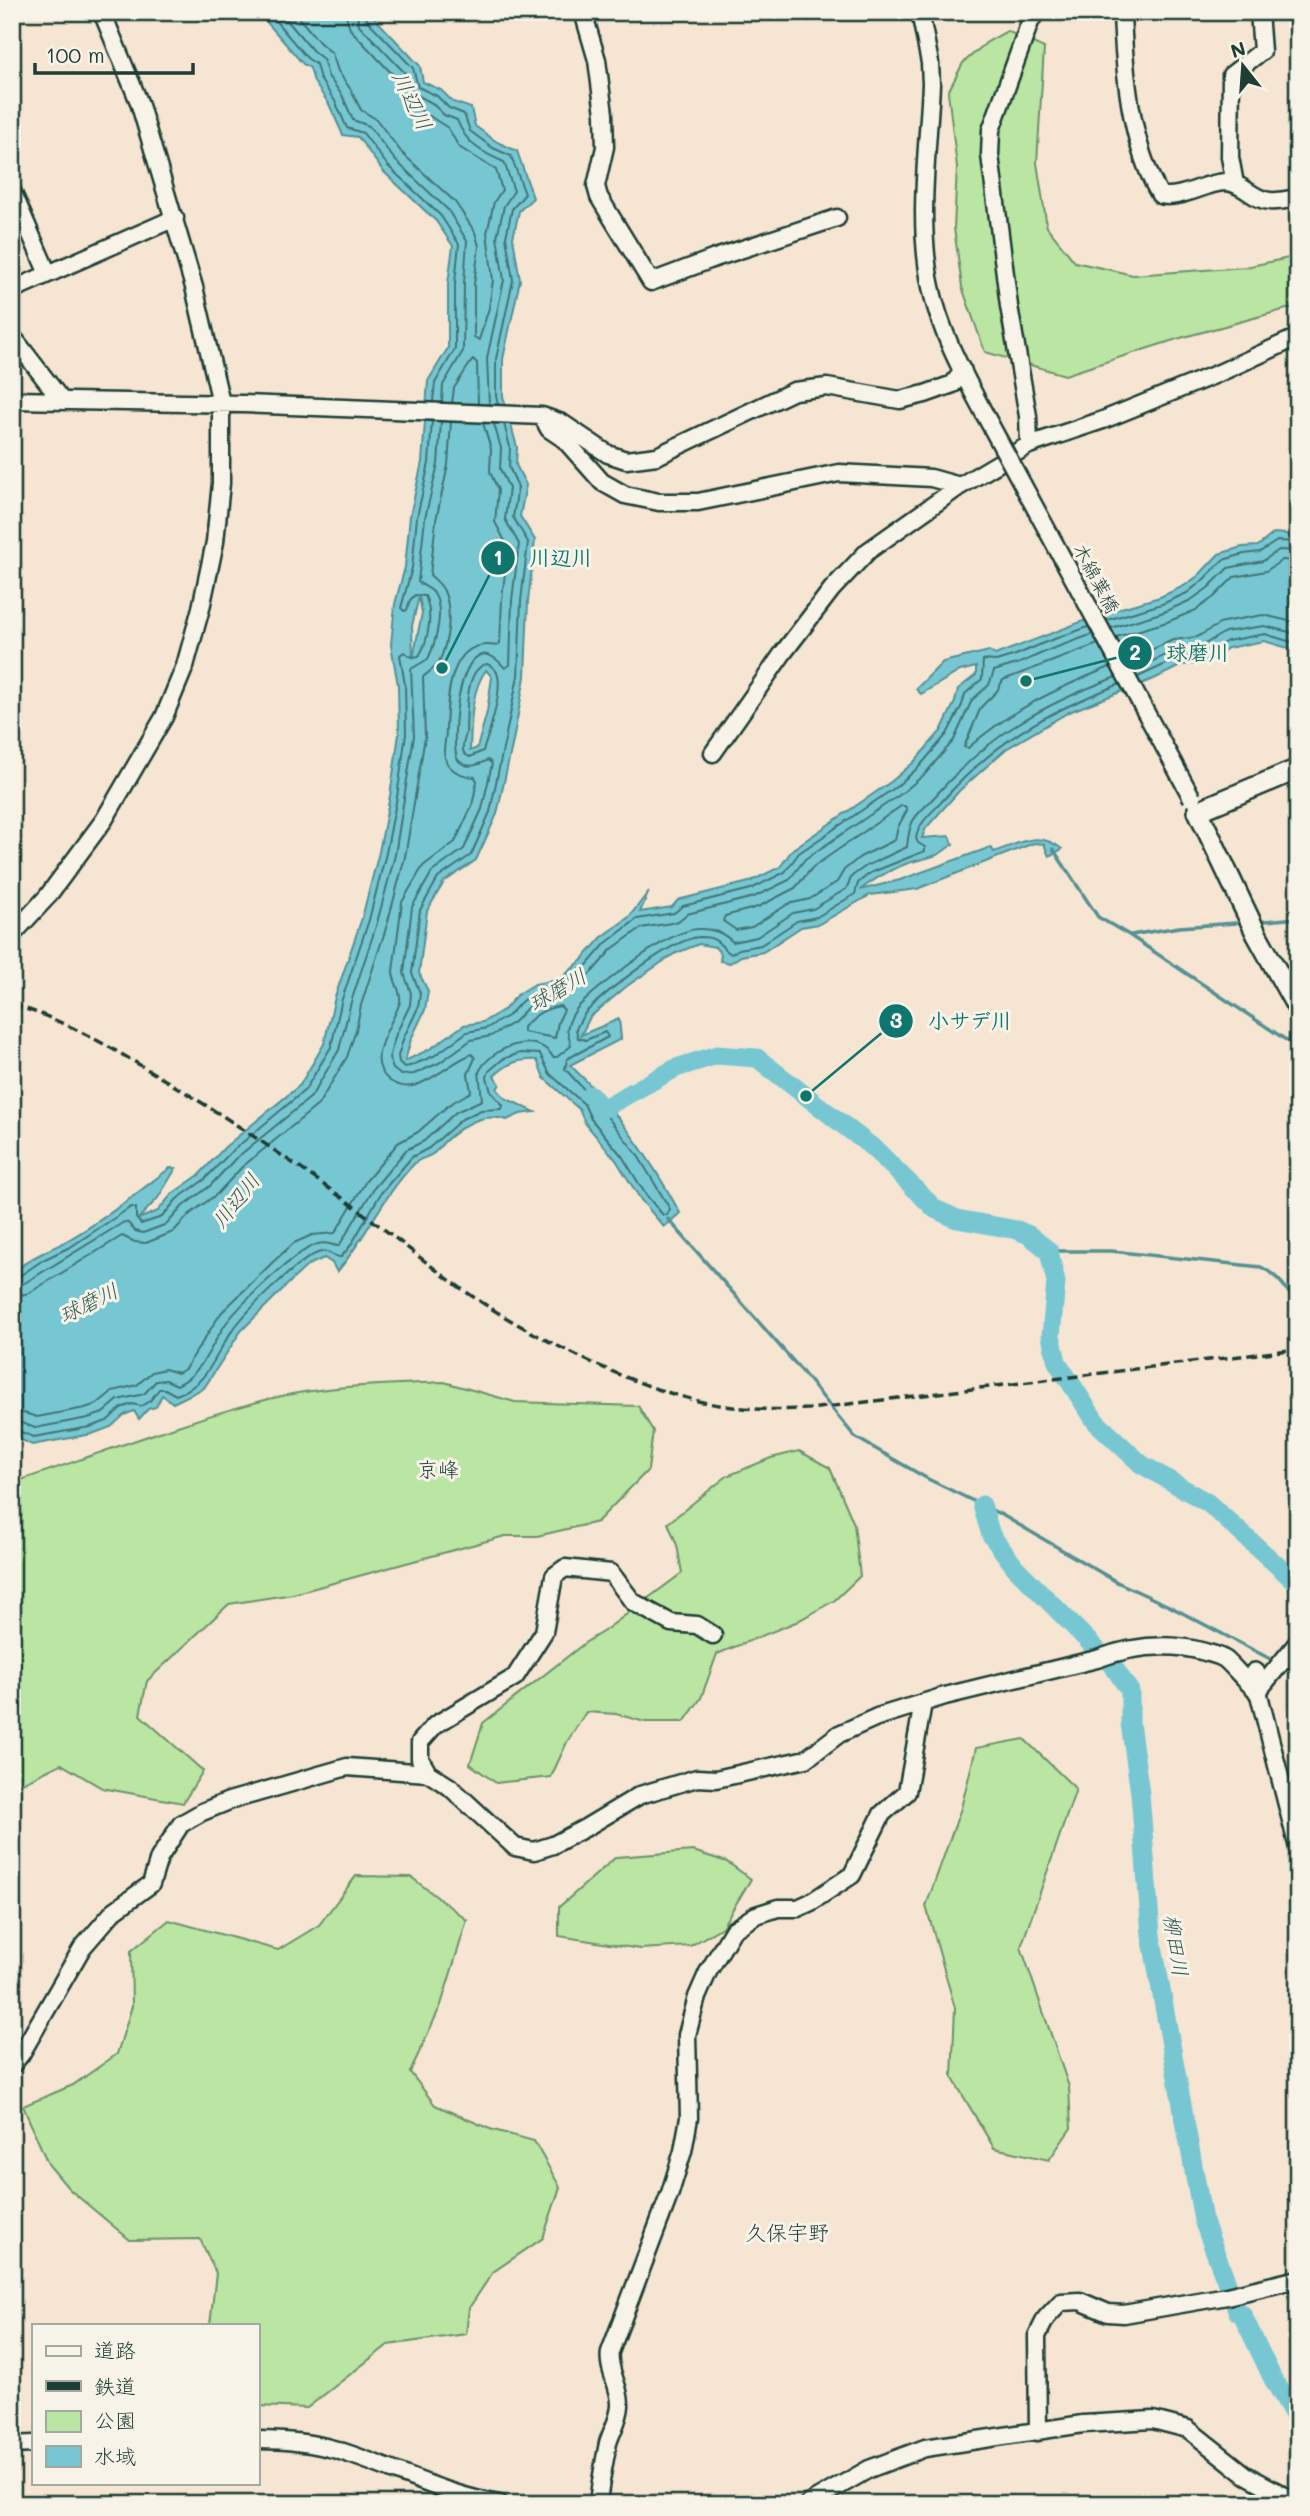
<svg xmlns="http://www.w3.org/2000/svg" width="1310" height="2516" viewBox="0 0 1310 2516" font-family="Mali,'Klee One',sans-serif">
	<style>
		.green { fill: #bae5a2; stroke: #6c916b; stroke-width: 2 }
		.water { fill: #77c7d3; stroke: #549093; stroke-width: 2; fill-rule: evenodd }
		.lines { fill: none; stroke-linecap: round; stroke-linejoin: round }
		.shore { stroke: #427474; stroke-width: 2 }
		.stream { stroke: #549093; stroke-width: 3.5 }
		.river { stroke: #77c7d3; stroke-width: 19 }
		.minor-casing { stroke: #1f3d34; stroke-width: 21 }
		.major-casing { stroke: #1f3d34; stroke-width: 24 }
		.minor { stroke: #f7f3e8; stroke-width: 16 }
		.major { stroke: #f7f3e8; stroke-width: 19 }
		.rail { stroke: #1f3d34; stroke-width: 3.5; stroke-dasharray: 10 5; stroke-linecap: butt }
		.minor-bridge-casing { stroke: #1f3d34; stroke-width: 21; stroke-linecap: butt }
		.minor-bridge { stroke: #f7f3e8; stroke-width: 16 }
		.labels { text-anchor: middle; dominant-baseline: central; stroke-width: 6; stroke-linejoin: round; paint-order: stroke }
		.street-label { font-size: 19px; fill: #1f3d34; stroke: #f7f3e8 }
		.water-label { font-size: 21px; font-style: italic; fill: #315954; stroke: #f7f3e8 }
		.neighbourhood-label { font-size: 21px; fill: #1f3d34; stroke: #f7f3e8 }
		.leader { fill: none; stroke: #0f766e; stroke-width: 2.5 }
		.callout-dot { fill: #0f766e; stroke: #f7f3e8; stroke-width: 2.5 }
		.mark-label { font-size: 21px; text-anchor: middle; font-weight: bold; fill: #fff }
		.callout-label { font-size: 21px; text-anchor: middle; font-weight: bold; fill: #0f766e; stroke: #f7f3e8; stroke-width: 6; stroke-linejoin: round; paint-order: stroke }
	</style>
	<rect width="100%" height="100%" fill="#f5e5d2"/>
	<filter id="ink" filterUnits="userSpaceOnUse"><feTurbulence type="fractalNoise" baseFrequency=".0143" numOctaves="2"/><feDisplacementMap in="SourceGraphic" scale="14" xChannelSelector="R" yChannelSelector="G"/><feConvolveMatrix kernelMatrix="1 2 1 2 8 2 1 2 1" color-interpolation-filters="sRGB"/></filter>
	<g filter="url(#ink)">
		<path class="green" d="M1007,31L1044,48L1037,163L1047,227L1075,262L1133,275L1246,267L1298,256V306L1177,339L1065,375L985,352L962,287L954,228L957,167L948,92L963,63L987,42Z
			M444,1382L515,1402L638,1406L653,1431L648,1470L597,1522L537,1536H505L293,1594L229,1604L147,1681L140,1715L203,1771L183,1803L102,1788L61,1764L12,1788V1483C99,1454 185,1420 273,1398C328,1385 387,1385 444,1382Z
			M799,1451L830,1468L854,1524L860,1576L835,1600L796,1622L717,1654L701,1698L684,1722H645L616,1714L586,1712L567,1742L551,1777L496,1783L470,1764L483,1723L586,1642L604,1631L682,1573L677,1545L668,1523L727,1476L771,1458Z
			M1024,1739L1076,1789L1021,1947L1069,2087L1071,2128L1049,2160L994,2148L952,2077L955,2008L926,1906L961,1808L976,1748Z
			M693,1851L727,1862L751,1879L722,1927L690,1946L640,1949L559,1936V1907L616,1857Z
			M356,1876L411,1877L467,1920L441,2005L410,2072L435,2105L490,2129L534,2141L560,2187L543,2238L493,2272L469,2308L466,2334L388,2345L307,2408L257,2406V2325H210L216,2273L200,2239L130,2240L69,2189L48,2164L23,2106L73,2085L117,2054L132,2006L131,1951L169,1920L278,1950L319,1925Z"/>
		<path class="water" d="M258,12H369L420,66L423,82L441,90L453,102L471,108L475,126L497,142L517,151L533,198L519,211L513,238L520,280L503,359V396L517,447L516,465L526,485L520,516L535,540L528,602L525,677L513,741L497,814L476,860L444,882L427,911L419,973L428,991L425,1010L411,1039L405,1061L430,1049L464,1025L483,1022L505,1009L517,995L535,984L560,979L582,960L601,938L629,917L649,891L640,912L672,907L678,900L749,882L780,867L793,849L892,781L914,762L941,731L955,702L958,689L976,675V667L960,671L921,694L916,689L943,662L989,651L995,655L1107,612L1160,597L1184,586L1198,576L1219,554L1242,547L1258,546L1274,533L1298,535V651L1264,641L1228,648L1206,663L1182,665L1156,678L1069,712L1006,749L959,791L926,828L922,838L950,836L953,844C936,857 938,855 919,860C898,865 877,877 860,890L900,880L991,847L994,852C1020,843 1038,830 1062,849L1049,856L1044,844L1034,843L917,889L870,895L819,924L801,927L763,952L741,956L730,963L720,961L721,954L715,947L699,944L674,954L627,986L590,1017L581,1035L619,1019L621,1039L570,1065C615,1107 651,1159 680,1213L664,1227L641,1200L616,1160L585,1123L579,1109L544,1078L537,1060C518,1059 508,1063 494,1076L500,1084L497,1089L505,1098L535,1112L520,1114L507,1120C482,1112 463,1125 445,1141C441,1145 438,1150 434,1153C428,1158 420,1158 415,1163C383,1195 366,1238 337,1272L332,1263L324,1258L308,1265L293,1279L241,1331L204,1388L173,1403L162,1395L156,1407L148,1409L139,1419L134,1411L124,1415L111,1427L92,1434L32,1445L20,1439L12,1441V1275C26,1258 49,1251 68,1240C104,1220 137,1193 170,1168H176L158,1198L138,1219L158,1211L172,1194L199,1175L225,1147L300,1085L324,1044L335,997L362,918L379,852L390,796L399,734L398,685L391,645L395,604L405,567L410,516L422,462L428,381L448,348V283L453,246L436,221L383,171L358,137L343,135L329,104L314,82L310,68L303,64ZM419,596L422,613L413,658L412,626ZM486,670L492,677L487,712L477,748L470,751C471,727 470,691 486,670Z"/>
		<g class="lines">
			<path class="shore" d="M268,12L307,58L316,64L320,79L335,101L347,128L363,133L388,166L441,216L459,244L455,283V349L435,383L433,402
				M280,12L313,51L323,59L328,76L342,95L353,120L369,126L395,160L448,210L467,241L464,283L463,351L443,385L442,402
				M294,12L320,43L332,53L338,71L351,90L361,110L376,119L402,153L455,202L475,232L479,246L474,284V337L479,340L489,308L493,280L487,233L494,202L502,190L496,170L459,147L448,128L403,99L395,77L350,29L345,12
				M356,12L359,25L405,73L411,92L432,103L444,115L457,120C466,144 481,152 504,162L514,191L504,206L497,237L504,280L487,358L489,404
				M365,12L367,20L413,68L418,87L437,96L449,108L464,114L470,131L493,148L511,156L525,194L512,209L506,237L513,280L496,359V396L498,405
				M452,403L454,388L473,359L477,363L478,404
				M494,424L501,448L500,469L509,488L505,519L519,544L512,600L510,665L505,668C458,612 449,748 458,760C467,770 478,765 488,760L492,764L482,809L464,849L432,872L412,907L404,973L411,993L410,1005L396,1034L389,1058L393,1069L401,1075L414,1074L439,1063L471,1040L491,1036L514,1022L527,1008L541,999L569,992L593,971L612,949L641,928L677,922L687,914L754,897L789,880L805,859L901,794L925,774L954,740L972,700L989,685L994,671L1020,663L1049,650L1093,634
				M504,424L510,447L509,467L518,487L513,517L528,542L521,601L518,676L490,812L471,855L438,878L420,910L412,973L420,993L418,1008L404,1037L398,1056L399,1062L404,1067L410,1066L434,1056L467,1032L487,1028L509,1015L522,1001L538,991L564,985L587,965L606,943L637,919L674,913L683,906L751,889L785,872L799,853L896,787L919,767L947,734L962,705L965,694L982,679L983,660L996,661L1016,655L1046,642L1088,627
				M1107,620L1162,604L1187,593L1202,581L1223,560L1244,554L1260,552L1277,541L1298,542
				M1111,628L1164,612L1191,600L1208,588L1228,568L1263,561L1279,550L1298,551
				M1116,637L1167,622L1196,610L1214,597L1234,577L1266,571L1282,560L1298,561
				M1098,644L1003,680L997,691L981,707L964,747L968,748C1010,710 1058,688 1110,667
				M1129,660L1173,640L1197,637L1223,622L1263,615L1298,623
				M487,664C492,666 497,670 498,676C502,693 489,734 483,751L470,757C466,755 464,755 463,750C462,744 465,738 466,733C467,715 464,668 487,664Z
				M1134,670L1176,650L1200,647L1225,632L1264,626L1298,634
				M1138,677L1179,658L1203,656L1227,641L1265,634L1298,644
				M901,806H905L907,810L898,827L895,840L860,857L844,870L837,882L810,899L788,904L752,927L736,930L723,921L725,916L758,907L795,888L813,867Z
				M560,1006L564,1010L558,1022L555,1038L523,1032V1027C535,1015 543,1009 560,1006Z
				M12,1278L18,1277L43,1260L72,1246L131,1207L136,1208V1218L141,1224L162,1217L177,1199L204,1180L230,1153L305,1090L331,1047L342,999L369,920L386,853L397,797L406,734L405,685L400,655L404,652L412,657L419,656C429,640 433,613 425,596L415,595L410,600L407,610L404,611L401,608L412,568L417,517L429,463L432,421
				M12,1287L23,1284L124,1222L128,1223L135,1231L143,1233L167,1224L183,1206L210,1186L235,1159L311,1097L339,1050L351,1002L377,923L395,855L414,736L411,669L428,659C436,642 446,606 432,591C428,587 421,585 418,582L425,518L438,464L441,422
				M12,1297L29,1293L122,1236L135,1242L146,1243L173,1232L190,1214L217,1194L242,1167L318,1105L347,1057L356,1030L361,1005L387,925L405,857L425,737L423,677C429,672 435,668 439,662C448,643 453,611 444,591C441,584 435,580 430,575L436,520L448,465L451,422
				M12,1414L24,1413L37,1417L85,1408L97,1404L113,1391L137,1385L152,1372L165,1369L178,1373L185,1369L221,1313L275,1260L294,1243L312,1235L335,1233L366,1181L398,1143L418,1132L450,1104L471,1092L468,1074L475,1058L472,1054C453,1061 437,1078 416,1085C407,1088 398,1086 390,1081C362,1060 393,1025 400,1002C402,992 393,982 393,971L402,902L423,866L455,842L472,806L477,781L475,777C464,776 453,773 447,763C441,752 446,742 446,730C447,697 449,636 497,646L500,643L502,599L508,547L495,522L498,490L490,472L491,449L483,423
				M12,1425L22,1423L35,1428L88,1418L103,1413L118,1400L144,1394L156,1381L166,1380L177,1385C203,1374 211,1344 227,1322C242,1303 296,1250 318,1244C326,1241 332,1246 339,1246L374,1188L406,1150L424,1141L456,1112L482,1100L479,1072C491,1047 537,1030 553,1057H557L571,1046L567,1029C569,1021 574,1011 580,1005C602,984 668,930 698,929C713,928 723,933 733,942L757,937L793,913L813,909L846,889L852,876L866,866L907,847C910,814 917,817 937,794C992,733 1040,706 1116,677
				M12,1434L21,1432L34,1437L90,1427L107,1421L121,1408L132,1404L141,1406L150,1401L159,1389H165L176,1395C211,1383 214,1353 235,1327C248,1310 301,1256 321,1252C328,1250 334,1257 341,1257L351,1245L381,1193L412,1157L429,1148L462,1119L481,1110L502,1109L503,1105L491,1092L487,1077L489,1071L503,1059L520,1053L540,1054L550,1074L584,1104L591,1119L622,1156L646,1195L663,1215H667L670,1209L637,1154L593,1099L565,1069L567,1059L608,1037L605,1032L586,1040L578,1038L576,1029C579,1023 582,1016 587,1011C607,991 672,938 700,937C721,937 718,946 731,954L739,949L761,945L797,921L817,917L855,894L858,883L870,873L925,851V847L918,843L916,838C919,821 933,812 944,799C998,739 1045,713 1120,684"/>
			<path class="stream" d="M1053,849L1098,917L1129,935L1298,1048
				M1265,921L1298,918
				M1131,935L1179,927L1236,923
				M668,1219L800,1369L855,1437L928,1479L1002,1515L1117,1582L1171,1607L1276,1662
				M1049,1251H1111L1261,1267C1279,1276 1288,1290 1298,1307
				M1283,1666L1298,1674"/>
			<path class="river" d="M591,1095L602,1109L676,1068L717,1055L757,1058L877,1151L935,1209L957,1219L1017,1230L1029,1235L1049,1251L1056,1282L1051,1336L1057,1362L1096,1422L1141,1464L1208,1503L1298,1584
				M982,1505L991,1535L1015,1567L1113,1666L1130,1691V1723L1140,1793L1151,1935L1203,2220L1238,2312L1242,2314L1273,2379L1298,2422"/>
			<g class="minor-casing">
				<path id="minor" d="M583,12L597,60L604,114L605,147L596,186L599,197L651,282L715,258L837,218
					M920,12L930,63L931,84C928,151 917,222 931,287C940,332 964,375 985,415
					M1122,12C1124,70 1130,144 1160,195C1181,200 1203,183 1225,182C1243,182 1252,200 1270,201C1279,202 1289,199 1298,198
					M1235,184L1230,157L1231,75L1262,51L1259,12
					M12,191L48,274
					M12,290L175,218
					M12,336L62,401
					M12,400L243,404L542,416L562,423L608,454L626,460L657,456L794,391L827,387L900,400L925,394L953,384L963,371
					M542,416L549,429L564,439L602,482L625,495L659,502H698L839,473L931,478L960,486
					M1029,445L1028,416L1009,306L990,155L991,130L995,119L1030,22L1036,12
					M713,753L783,653L832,589L868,551L960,486L1029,445L1103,420L1219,373L1298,337
					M12,935L47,897L104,820L164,717L185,666L201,608L215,542L221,483V403L194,287L139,102L102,12
					M1258,1691L1298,1642
					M428,1773L420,1759V1742L435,1725L515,1677L544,1632L554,1576L565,1568L611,1573L633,1602L671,1623L697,1625L713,1635
					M12,2065L21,2054L82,1948L114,1911L151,1884L159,1858L181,1824L202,1812L229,1801L347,1767L428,1773L450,1787L515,1847L534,1851L553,1845L585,1828L640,1795L697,1778L716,1779L806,1759L839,1734L877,1717L945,1696L1097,1659C1132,1646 1169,1642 1205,1652C1212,1654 1221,1656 1226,1660C1237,1670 1245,1682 1258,1691L1298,1848
					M1038,2432L1037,2336L1046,2318L1061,2302L1080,2301L1108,2313L1124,2314L1227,2296L1298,2279
					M257,2440C283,2440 313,2443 337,2450C392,2467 443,2495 500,2504
					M12,2445L33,2444
					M598,2504C600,2483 604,2463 608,2443C612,2430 619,2420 620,2406C621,2387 607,2370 610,2352L670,2193L683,2151L689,2118L687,2035L697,1997L708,1972L733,1930L756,1915L778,1908H798L811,1902L852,1875L882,1814L907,1792L923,1703
					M808,2504L869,2469L925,2448L1083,2424L1153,2420L1188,2429L1246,2475L1285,2496L1298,2499"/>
			</g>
			<g class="major-casing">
				<path id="major" d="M1298,769L1198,811L1257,935L1298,1009
					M1255,1673L1258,1691"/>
			</g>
			<use href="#minor" class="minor"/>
			<use href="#major" class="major"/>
			<path class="rail" d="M12,1005C64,1019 110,1047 155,1074C219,1112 281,1154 341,1197C386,1229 427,1265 472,1296C536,1339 643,1393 719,1405C749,1410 779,1410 809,1409L1298,1349"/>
			<g class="minor-bridge-casing">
				<path id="minor-bridge" d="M985,415L1192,798"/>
			</g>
			<use href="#minor-bridge" class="minor-bridge"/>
		</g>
	</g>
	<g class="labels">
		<g class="street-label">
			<text transform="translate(1097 578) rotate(62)">木綿葉橋</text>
		</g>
		<g class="water-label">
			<text transform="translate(413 100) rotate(64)">川辺川</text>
			<text transform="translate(557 989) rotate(-30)">球磨川</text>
			<text transform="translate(235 1200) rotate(-52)">川辺川</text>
			<text transform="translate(88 1302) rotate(-26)">球磨川</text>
			<text transform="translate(1177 1945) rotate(81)">柳田川</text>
		</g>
		<g class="neighbourhood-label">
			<text x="438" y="1468">京峰</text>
			<text x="787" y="2231">久保宇野</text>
		</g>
	</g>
	<path class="leader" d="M442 668L498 558M1026 681L1135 653M806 1096L896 1021"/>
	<g class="callout-dot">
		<circle cx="442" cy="668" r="7"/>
		<circle cx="1026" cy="681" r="7"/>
		<circle cx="806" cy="1096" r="7"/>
		<circle cx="498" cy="558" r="18"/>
		<circle cx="1135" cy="653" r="18"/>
		<circle cx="896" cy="1021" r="18"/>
	</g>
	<g class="mark-label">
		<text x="498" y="565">1</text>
		<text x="1135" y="660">2</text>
		<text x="896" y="1028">3</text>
	</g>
	<g class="callout-label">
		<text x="561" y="565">川辺川</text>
		<text x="1198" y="660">球磨川</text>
		<text x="970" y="1028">小サデ川</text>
	</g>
	<rect width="1310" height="2516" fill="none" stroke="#f7f3e8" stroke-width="42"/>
	<rect x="21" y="21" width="1268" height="2474" fill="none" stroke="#1f3d34" stroke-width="2.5" filter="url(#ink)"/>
	<rect x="32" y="2324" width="228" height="161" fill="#f7f3e8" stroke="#a1aaa0" stroke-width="2"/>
	<rect x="46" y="2346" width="35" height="10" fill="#f7f3e8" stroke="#a1aaa0" stroke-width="2"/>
	<text x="94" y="2358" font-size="21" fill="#1f3d34">道路</text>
	<rect x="46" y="2381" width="35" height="10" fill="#1f3d34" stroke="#a1aaa0" stroke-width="2"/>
	<text x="94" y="2394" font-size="21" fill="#1f3d34">鉄道</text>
	<rect x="46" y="2411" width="35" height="21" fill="#bae5a2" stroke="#a1aaa0" stroke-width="2"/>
	<text x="94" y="2428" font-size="21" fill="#1f3d34">公園</text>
	<rect x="46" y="2446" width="35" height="21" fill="#77c7d3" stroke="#a1aaa0" stroke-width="2"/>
	<text x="94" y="2464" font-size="21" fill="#1f3d34">水域</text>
	<g transform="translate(1243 66) rotate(343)" stroke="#f7f3e8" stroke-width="5" paint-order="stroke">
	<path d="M0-5L12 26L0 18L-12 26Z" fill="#1f3d34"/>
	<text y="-10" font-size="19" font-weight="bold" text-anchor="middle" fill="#1f3d34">N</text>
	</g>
	<path d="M35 63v10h158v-10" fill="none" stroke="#1f3d34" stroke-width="3.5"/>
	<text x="46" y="63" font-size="21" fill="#1f3d34" stroke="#f7f3e8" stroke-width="5" paint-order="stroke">100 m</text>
</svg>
